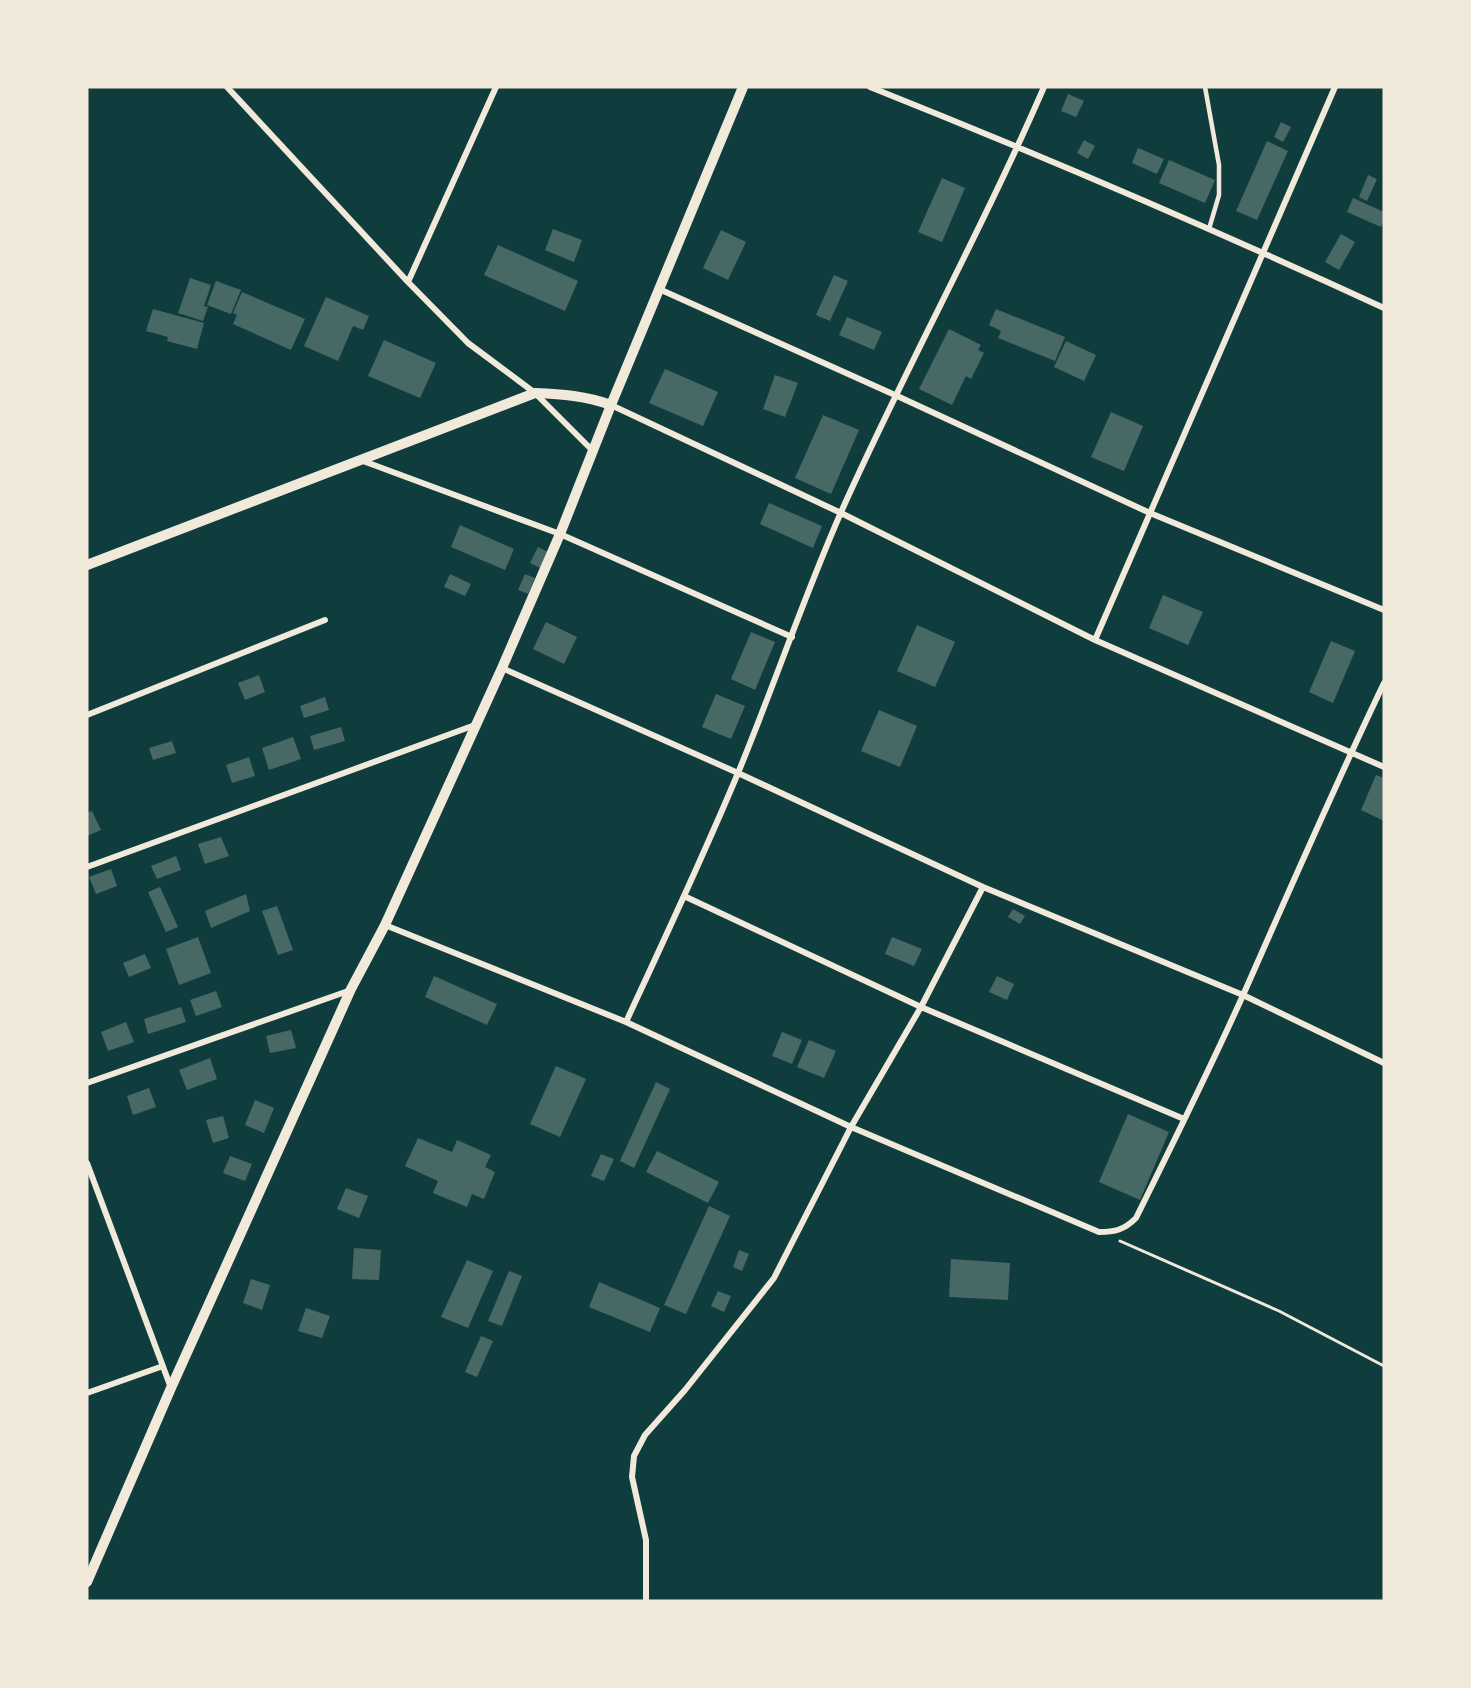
<svg xmlns="http://www.w3.org/2000/svg" width="1471" height="1688" viewBox="0 0 1471 1688" font-family="'PT Sans',sans-serif">
	<style>
		.building { fill: #486865 }
		.lines { fill: none; stroke-linecap: round; stroke-linejoin: round }
		.path { stroke: #f1e9da; stroke-width: 3 }
		.service { stroke: #f1e9da; stroke-width: 4.5 }
		.minor { stroke: #f1e9da; stroke-width: 6 }
		.tertiary { stroke: #f1e9da; stroke-width: 10 }
	</style>
	<rect width="100%" height="100%" fill="#0f3d3e"/>
	<path class="building" d="M1068,94L1084,101L1076,117L1061,111Z
		M1281,122L1291,127L1283,142L1274,137Z
		M1084,140L1095,146L1088,159L1077,153Z
		M1267,141L1288,151L1257,220L1236,211Z
		M1138,148L1164,159L1157,174L1132,163Z
		M1169,160L1215,180L1205,203L1159,183Z
		M1368,175L1377,179L1367,201L1359,197Z
		M942,178L965,188L942,242L918,232Z
		M1353,198L1384,212V220L1381,227L1347,212Z
		M553,229L582,240L574,262L545,250Z
		M721,230L746,242L728,280L703,268Z
		M1341,234L1355,242L1339,270L1325,262Z
		M498,245L578,281L565,311L484,275Z
		M834,275L848,281L830,321L816,315Z
		M190,278L211,285L204,306L208,307L203,321L178,313Z
		M216,281L241,290L231,314L207,305Z
		M242,292L305,319L291,350L233,324L237,315L233,313Z
		M326,297L369,316L363,330L353,326L338,361L304,346Z
		M153,309L204,323L197,349L167,341L168,337L146,331Z
		M996,309L1065,337L1055,361L998,338L1001,331L989,325Z
		M847,317L882,332L874,350L839,335Z
		M949,329L981,345L978,350L984,353L971,379L966,376L952,405L919,389Z
		M384,340L436,363L420,398L368,376Z
		M1066,341L1096,355L1084,381L1054,367Z
		M665,369L718,392L703,426L649,403Z
		M775,375L798,383L785,417L763,409Z
		M1111,412L1143,426L1124,471L1091,457Z
		M823,415L859,430L831,494L795,478Z
		M769,503L822,526L813,548L760,524Z
		M460,525L514,549L505,570L451,547Z
		M538,547L548,552L540,568L530,563Z
		M450,574L471,584L465,596L444,587Z
		M525,574L535,578L528,594L518,590Z
		M1163,595L1203,612L1188,645L1149,628Z
		M546,622L577,637L564,664L533,649Z
		M917,625L955,642L935,687L897,671Z
		M751,632L775,642L755,690L731,679Z
		M1331,641L1355,651L1333,703L1309,692Z
		M259,675L265,692L245,700L238,683Z
		M716,694L745,706L731,739L702,727Z
		M325,697L329,710L304,718L300,706Z
		M879,710L917,726L900,767L861,751Z
		M341,727L345,741L314,750L310,736Z
		M293,737L301,759L269,770L262,748Z
		M172,741L176,753L153,760L149,748Z
		M249,757L255,776L232,783L226,765Z
		M1376,775L1384,778V821L1361,810Z
		M92,811L101,830L87,836V813Z
		M221,837L229,856L205,864L198,844Z
		M176,856L181,870L157,879L151,866Z
		M111,869L117,886L96,894L89,877Z
		M160,887L178,927L166,932L148,892Z
		M246,894L250,911L211,928L205,911Z
		M277,906L293,950L278,955L262,911Z
		M1013,909L1025,916L1020,924L1008,917Z
		M198,937L211,973L179,985L166,949Z
		M892,937L922,949L914,966L885,954Z
		M145,954L151,968L129,977L123,963Z
		M434,976L497,1004L487,1025L425,997Z
		M997,976L1014,984L1007,1000L989,992Z
		M216,991L222,1007L196,1016L190,1000Z
		M181,1007L186,1022L148,1034L144,1019Z
		M126,1022L134,1042L108,1051L101,1032Z
		M291,1030L296,1048L270,1053L266,1036Z
		M782,1032L802,1040L792,1064L772,1056Z
		M809,1040L836,1051L824,1078L797,1067Z
		M210,1058L217,1079L187,1090L179,1070Z
		M556,1066L586,1079L560,1137L530,1124Z
		M656,1082L670,1089L634,1168L620,1161Z
		M149,1088L156,1107L133,1115L127,1096Z
		M255,1100L274,1108L264,1133L245,1125Z
		M1128,1114L1169,1132L1140,1200L1099,1182Z
		M223,1116L229,1138L213,1143L206,1120Z
		M418,1138L452,1152L457,1140L491,1155L485,1167L495,1172L484,1199L472,1194L467,1207L433,1193L438,1181L405,1166Z
		M657,1151L719,1182L708,1203L646,1172Z
		M601,1154L614,1159L604,1181L591,1176Z
		M230,1156L252,1164L245,1181L223,1173Z
		M346,1188L368,1196L359,1218L337,1209Z
		M709,1206L730,1216L686,1314L664,1305Z
		M354,1248L381,1250L379,1280L352,1279Z
		M739,1250L749,1254L742,1271L733,1267Z
		M951,1259L1010,1263L1008,1300L949,1297Z
		M467,1260L493,1271L468,1328L441,1317Z
		M509,1271L522,1276L502,1326L488,1321Z
		M251,1279L270,1285L262,1310L243,1303Z
		M599,1282L660,1308L650,1332L589,1307Z
		M718,1291L731,1296L724,1312L711,1306Z
		M306,1308L330,1316L322,1338L298,1331Z
		M481,1336L493,1341L477,1377L465,1372Z"/>
	<g class="lines">
		<path class="path" d="M1120,1241L1279,1311L1384,1366"/>
		<path class="service" d="M1205,87L1219,165V195L1209,229"/>
		<path class="minor" d="M227,87L408,282L468,343L535,393L593,451
			M870,87C1043,156 1215,230 1384,308
			M408,282L496,87
			M659,289L895,395L1150,513L1384,610
			M611,405L841,513L1095,640L1384,767
			M363,461L560,534L792,637
			M1095,640L1335,87
			M502,668L738,773L983,887L1243,995L1384,1063
			M87,715L325,620
			M87,867L475,725
			M684,896L921,1007L1184,1119
			M385,925L626,1022L851,1127L1099,1232C1115,1232 1124,1230 1136,1218C1173,1143 1210,1069 1244,993C1290,889 1335,785 1384,683
			M626,1022C664,940 703,857 738,773C774,686 804,596 842,510C906,367 982,230 1044,87
			M87,1083L351,990
			M87,1163L171,1388
			M87,1393L163,1366
			M646,1601V1540L632,1477L634,1456L645,1435L685,1390L774,1278L851,1127L921,1007L983,887"/>
		<path class="tertiary" d="M87,565L535,393C562,394 586,396 611,405
			M87,1582L171,1388L351,989L385,925L502,668L560,534L611,405L743,87"/>
	</g>
	<rect width="1471" height="1688" fill="none" stroke="#f1e9da" stroke-width="177"/>
</svg>
